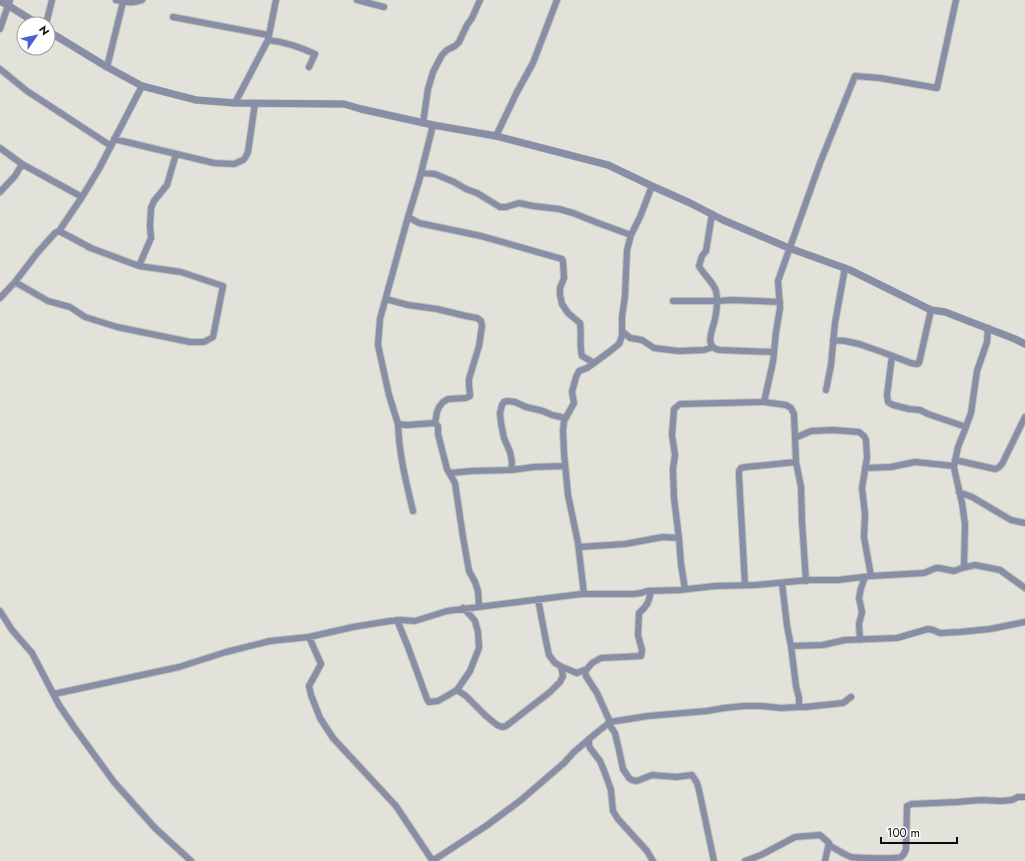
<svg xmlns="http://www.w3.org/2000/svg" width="1025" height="861" viewBox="0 0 1025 861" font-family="Jost,sans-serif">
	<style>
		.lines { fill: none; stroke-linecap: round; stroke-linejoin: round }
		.minor-casing { stroke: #c1c0b9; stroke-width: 8 }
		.tertiary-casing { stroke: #c1c0b9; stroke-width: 8 }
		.minor { stroke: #878ea5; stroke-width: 6 }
		.tertiary { stroke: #878ea5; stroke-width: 7 }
	</style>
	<rect width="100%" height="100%" fill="#e3e2da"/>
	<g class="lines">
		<g class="minor-casing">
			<path id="minor" d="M116,0C124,2 134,4 142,0
				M357,0L384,7
				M173,17L268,35
				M46,24L52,0
				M0,29L10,0
				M268,40C285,42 300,47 315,54L309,67
				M107,67L123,2
				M0,69L27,91L111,146
				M235,103L268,40L276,0
				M423,123L428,89L433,72L442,55L447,50L455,46L459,42L467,25L472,18L480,0
				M433,125L419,181L408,217L380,319L378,345L381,359L389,395L398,424L407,425L435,423L438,426V434L447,469L455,483L463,537L469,571L475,582L478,591L479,606
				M496,136L517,92L533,63L557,0
				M114,139L214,163L234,164L243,160L245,158L248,152L255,103
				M0,148L22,164L82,197
				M421,173L435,174L454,182L466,189L477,193L500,207H506L519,203L533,206L559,209L573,213L598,223L631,235
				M0,192L15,176L22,164
				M712,214L706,251L702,256L699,266C703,274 714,283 716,291C718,301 717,310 715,319C713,329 703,348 720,350L774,352
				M408,217L419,223L481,236L562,259L563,261L564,278L560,288V295L562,304L568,313L580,323C582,334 579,344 582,356L594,363
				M59,231L91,248
				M137,265L139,266L151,238L150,226L151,208L154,201L167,185L176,154
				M15,282L48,301L70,307L85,317L117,327L190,342H204L213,337L223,286L181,272L139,266L88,247
				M0,298L15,282L38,252L55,233L59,231L82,197L99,169L142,86
				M386,299L408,305L437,309L466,316L477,318L481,321L482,326L479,346L469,379V386L470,394V396L466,398L448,399L443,402L439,407L437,412L435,423
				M673,301H718L732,300L780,302
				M622,331L630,338L642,340L654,348L678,351L704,350L713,347
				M833,340L845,341L859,344L882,352L911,363L917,364L919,363L931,310
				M892,356L887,395L888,402L893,405L909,409L920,410L928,414L966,427
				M826,390L831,365L835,323L845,268
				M764,402L773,362L776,332L780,308L778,281L820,163L855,76L880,78L937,88L956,0
				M398,424C399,454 406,482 413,511
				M795,438L811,431L833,430L859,432L864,436L866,440L867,458L862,488L865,514L864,537L871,576
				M955,460L995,469C999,468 1001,466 1003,462L1025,417
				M865,468L891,467L915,462L954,466
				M511,470L512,462L510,452L504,438L501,423L500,413L502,405L504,402L508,401L515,402L526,407L543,411L552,415L565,418
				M450,473L472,471L511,470L534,467L565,466
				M959,492L972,497L1011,520L1025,523
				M579,547L625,544L663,537L679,538
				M964,567L965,524L962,503L954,468L955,461L958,447L964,432L971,413L977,371L987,342L988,328
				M745,585L739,476V471L741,468L746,467L796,462L801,487L802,522L806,581
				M685,589L681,564L679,538L674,498L673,469L675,455L672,435L674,409L680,404L764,402L786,405L791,408L794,414L796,462
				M584,594L578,543L568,495L564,453L563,431L564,421L574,403L572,392L576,377L579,371L587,368L609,352L619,344L622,336V317L625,296L627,250L631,235L640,217L652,186
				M538,599L546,641L549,655L555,663L562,667L577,673L587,669L592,663L601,658L641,656L642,650L638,635L639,613C647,606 649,602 651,591
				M0,611L12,630L32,653L59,705L74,727L114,782L155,828L191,861
				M397,620L408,647L427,699L429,702L438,701L457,690L470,671L479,648L478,632L475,621L471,616L463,608
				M309,637L321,664L309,686L311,695L320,718L333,738L396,806L432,860L437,858L486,826L521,800L564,763L574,752L595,734L610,722L648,716L707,711L724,708L744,706H761L781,708L799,707V698L796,686L791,646L787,626L782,583
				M860,640L859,624L862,612L859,598L861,588L865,577
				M791,646L823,645L845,640L897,638L928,629L933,630L940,633L960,632L990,629L1025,622
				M585,670L586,676L597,693L610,722
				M457,690L466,696L486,716L497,725L502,727L506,726L550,692L560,682L563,676L561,667
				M54,694L179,667L226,652L270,641L309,637L353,627L390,621L401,620L415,621L447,611L581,594H633L641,593L647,591L680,590L715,586L756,585L808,580H838L871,576L924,573L936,568H939L954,571L962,568L975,565L1000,570L1025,588
				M799,707H805L843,703L851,697
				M608,723L615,733L619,750L623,769L629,778L632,780L637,781L652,775L676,777L692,775L697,783L699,790L714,861
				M589,739V745L590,748L600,761L605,773L611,790L613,811L618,819L647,851L653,861
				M829,845C836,849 843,854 851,857C856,858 896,859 901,857C904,855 905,852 906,849L907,806L912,804L957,802L981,800L1001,801L1012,800L1018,797H1025
				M745,861L761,855L795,837L820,835L829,843L825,861"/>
		</g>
		<g class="tertiary-casing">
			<path id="tertiary" d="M0,1L9,6L38,24
				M48,31L107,67L142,86L196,100L235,103L344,104L361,109L433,125L496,136L608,165L652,186L690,203L723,220L789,248L850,270L931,310L945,312L1015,339L1025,344"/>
		</g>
		<use href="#minor" class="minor"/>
		<use href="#tertiary" class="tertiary"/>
	</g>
	<g transform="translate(36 36) rotate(56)"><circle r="19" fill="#ffffff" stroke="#9e9e9d"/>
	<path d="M0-3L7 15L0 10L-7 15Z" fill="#4f5dd2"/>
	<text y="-6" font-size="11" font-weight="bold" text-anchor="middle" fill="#0c0c09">N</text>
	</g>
	<path d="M881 837v6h76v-6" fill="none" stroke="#0c0c09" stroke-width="2"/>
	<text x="887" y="837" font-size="12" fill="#0c0c09" stroke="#ffffff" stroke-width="3" paint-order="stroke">100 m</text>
</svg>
